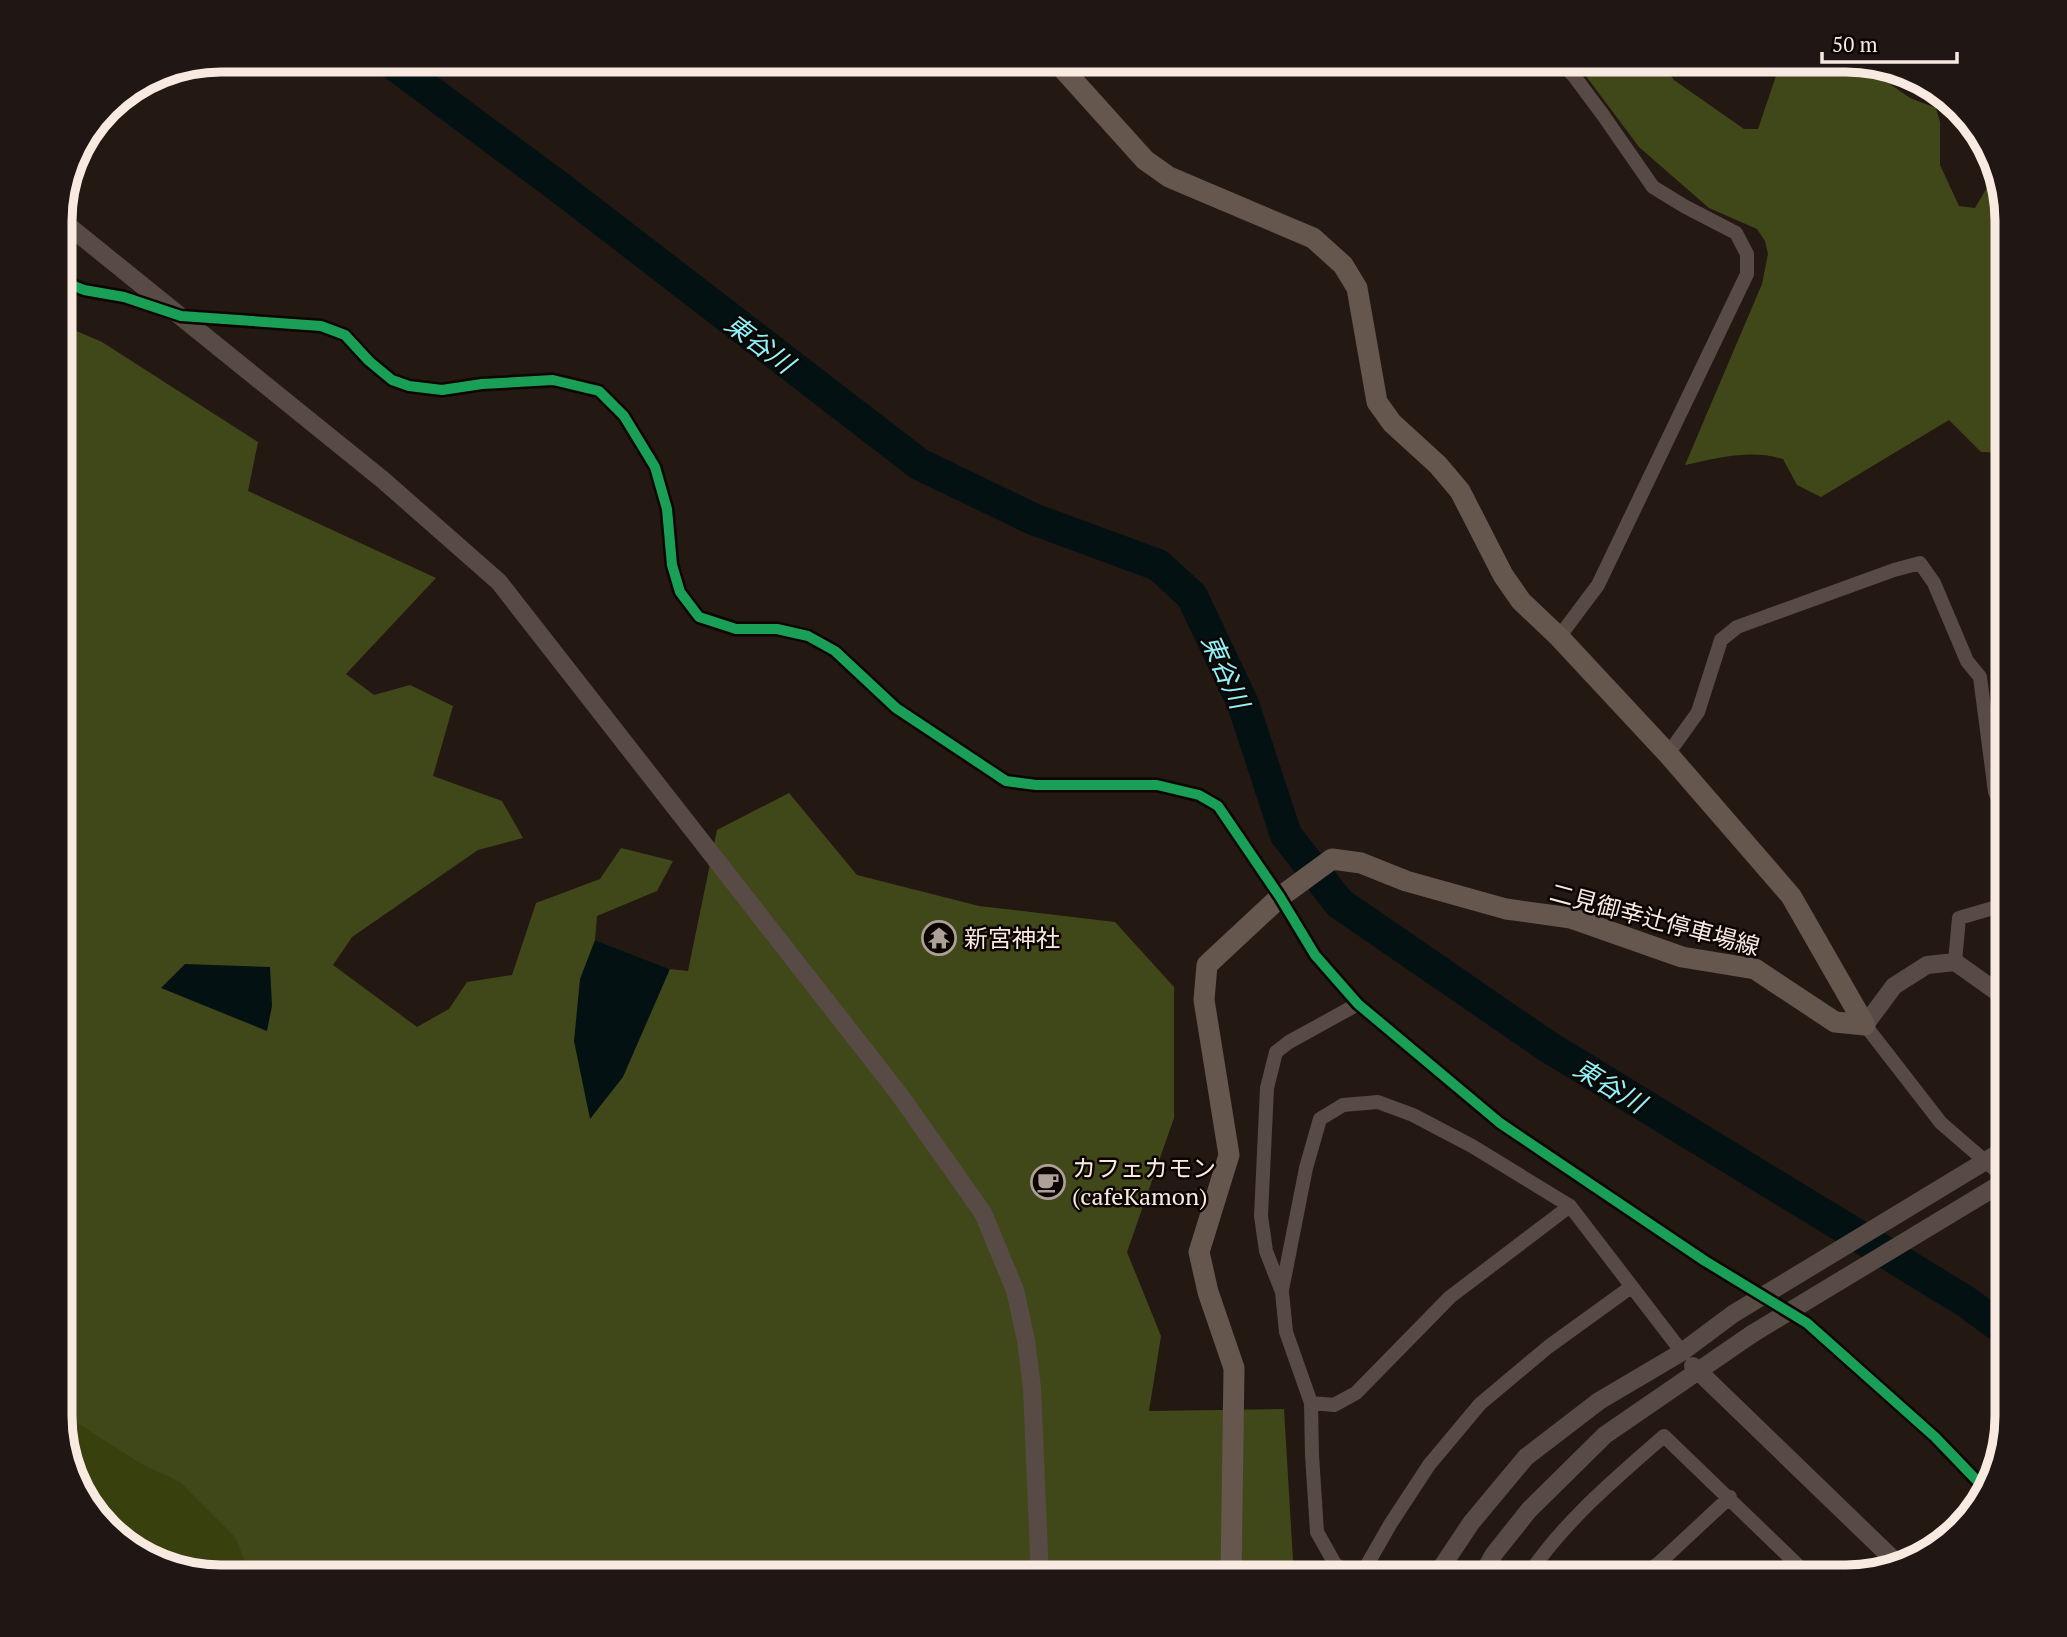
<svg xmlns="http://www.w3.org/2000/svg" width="2067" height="1637" viewBox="0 0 2067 1637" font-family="'PT Serif','Noto Sans JP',serif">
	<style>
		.green { fill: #38400e }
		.forest { fill: #40481a }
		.water { fill: #041112 }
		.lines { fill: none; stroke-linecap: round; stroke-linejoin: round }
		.river { stroke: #041112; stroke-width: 32 }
		.minor { stroke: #584b45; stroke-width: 14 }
		.tertiary { stroke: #584b45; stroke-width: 18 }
		.secondary { stroke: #65564e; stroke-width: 21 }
		.tertiary-bridge { stroke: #584b45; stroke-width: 18 }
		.cycleway-casing { stroke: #0d0502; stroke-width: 15 }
		.cycleway { stroke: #1a9f57; stroke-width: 10 }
		.labels { text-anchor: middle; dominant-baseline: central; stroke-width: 5; stroke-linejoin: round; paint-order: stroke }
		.street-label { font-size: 24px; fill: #f8eae1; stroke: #0d0502 }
		.poi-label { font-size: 24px; fill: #f8eae1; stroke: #0d0502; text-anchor: start }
		.water-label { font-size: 26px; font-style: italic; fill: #8ff3fc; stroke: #0d0502 }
		.rim { fill: none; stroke: #f8eae1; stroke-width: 9 }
	</style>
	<rect width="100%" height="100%" fill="#231812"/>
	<path class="green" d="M60,1239L80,1289L529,1577H221L169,1569L115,1538L76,1487L60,1426Z"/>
	<path class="forest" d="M1574,60H1659L1674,80L1744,129H1758L1780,64L1784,60H1846L1858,62L1910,98L1936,108L1940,122V165L1959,206L1975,208L1996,172L2007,221V453L1981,452L1949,420L1821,497L1797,485L1783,459C1750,449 1718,458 1685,465L1762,284L1768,254L1765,241L1757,229L1709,208L1639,147Z
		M60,324L102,342L258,442L248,491L436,578L346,674L374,695L410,685L453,706L433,776L502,801L523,838L478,850L352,937L333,965L417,1027L449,1009L467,982L512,975L536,903L600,879L621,848L673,861L657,891L597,916L595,940L670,969L688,971L717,830L789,793L857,875L979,906L1115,922L1174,987V1118L1127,1252L1161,1336L1149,1411L1284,1409L1294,1577H252L235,1537L180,1482L140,1463L60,1412Z"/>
	<path class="water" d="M595,940L670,969L623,1077L590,1119L574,1041L580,979Z
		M185,964L270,967L272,1006L267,1031L161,988Z"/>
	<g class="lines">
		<path class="river" d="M388,60L563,190L919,464L1033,519L1158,565L1192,596L1243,704L1286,835L1339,903L1547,1046L1965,1301L2007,1332"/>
		<path class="minor" d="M1558,60L1574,76L1603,115L1653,187L1684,206L1736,233L1747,254V274L1598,585L1559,637
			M1946,96L1959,115L1965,117
			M60,280L84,290L124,297L181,316L321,326L345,335L369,361L392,380L409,386L442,390L482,384L553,380L599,391L624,416L655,467L667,509L672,565L680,592L699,617L736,629H777L808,636L835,651L896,708L1006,781L1036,785H1157L1199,795L1218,806L1280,897L1315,955L1358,1004L1500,1123L1705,1261L1807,1323L1935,1437L1987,1491
			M1668,754L1698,712L1721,640L1737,627L1894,570L1920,563L1934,583L1967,661L1980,677L1995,792L2007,819
			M1955,962L1959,918L2007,904
			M1865,1025L1941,1123L2007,1180
			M1282,1290L1306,1168L1320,1119L1343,1105L1378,1102L1413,1115L1472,1146L1570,1206L1682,1352
			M1311,1403L1334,1405L1356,1393L1450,1297L1570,1206
			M1656,1565L1668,1577
			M1356,1577L1335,1564L1317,1532L1312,1455L1311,1403L1286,1332L1282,1292L1266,1251L1261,1216L1267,1088L1276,1052L1289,1042L1358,1004
			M1360,1577L1391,1523L1429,1465L1480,1404L1548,1347L1631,1287
			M1527,1577C1563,1522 1615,1479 1664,1436L1810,1577
			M1644,1577L1730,1497"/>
		<path class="tertiary" d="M60,219L383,480L499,582L899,1094L983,1213L1015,1290L1026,1340L1032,1388L1040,1577
			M1865,1025L1894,986L1927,965L1955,962L2007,999
			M1693,1366L1899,1565
			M1435,1577L1471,1523L1526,1457L1599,1401L1682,1352L1733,1314
			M1481,1577L1494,1554L1529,1510L1605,1435L1752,1334"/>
		<path class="secondary" d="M1055,60L1145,160L1169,177L1313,238L1343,265L1357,288L1377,402L1392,423L1438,465L1460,491L1503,575L1521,601L1559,637L1668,754L1791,896L1865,1025
			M1231,1577L1234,1368L1208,1292L1199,1252L1229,1155L1204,1000L1207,965L1280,897L1332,859L1361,863L1406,881L1506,909L1571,918L1682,957L1755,969L1835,1022L1865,1025"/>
		<path class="tertiary-bridge" d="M1733,1314L2007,1148
			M1752,1334L2007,1180"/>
		<g class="cycleway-casing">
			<path id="cycleway" d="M60,280L84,290L124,297L181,316L321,326L345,335L369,361L392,380L409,386L442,390L482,384L553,380L599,391L624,416L655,467L667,509L672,565L680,592L699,617L736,629H777L808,636L835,651L896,708L1006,781L1036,785H1157L1199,795L1218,806L1280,897L1315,955L1358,1004L1500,1123L1705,1261L1807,1323L1935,1437L1987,1491"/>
		</g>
		<use href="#cycleway" class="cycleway"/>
	</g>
	<defs>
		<g id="temple-ring" transform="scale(1.75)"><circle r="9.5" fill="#0d0502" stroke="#ada099" stroke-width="1.5"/><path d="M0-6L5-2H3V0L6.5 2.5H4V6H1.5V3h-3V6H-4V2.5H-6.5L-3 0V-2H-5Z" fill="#ada099"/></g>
		<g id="cafe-ring" transform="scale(1.75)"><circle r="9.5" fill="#0d0502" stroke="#ada099" stroke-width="1.5"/><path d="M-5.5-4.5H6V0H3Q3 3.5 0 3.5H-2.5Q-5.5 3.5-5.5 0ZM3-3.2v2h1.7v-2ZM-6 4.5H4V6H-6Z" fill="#ada099"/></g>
	</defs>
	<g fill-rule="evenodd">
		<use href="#temple-ring" x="939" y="938"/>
		<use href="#cafe-ring" x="1048" y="1182"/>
	</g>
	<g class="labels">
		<g class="street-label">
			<text transform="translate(1655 919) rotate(15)">二見御幸辻停車場線</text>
		</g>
		<g class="poi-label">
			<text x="964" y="938">新宮神社</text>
			<text x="1072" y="1168">カフェカモン<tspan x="1072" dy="28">(cafeKamon)</tspan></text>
		</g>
		<g class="water-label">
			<text transform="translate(760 343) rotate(37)">東谷川</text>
			<text transform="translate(1226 671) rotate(66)">東谷川</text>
			<text transform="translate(1610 1085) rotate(31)">東谷川</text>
		</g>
	</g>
	<path d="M0 0H2067V1637H0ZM221 72H1846A149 149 0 0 1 1995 221V1416A149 149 0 0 1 1846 1565H221A149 149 0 0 1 72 1416V221A149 149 0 0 1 221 72Z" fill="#201714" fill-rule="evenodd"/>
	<path class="rim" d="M221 72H1846A149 149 0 0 1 1995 221V1416A149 149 0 0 1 1846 1565H221A149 149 0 0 1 72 1416V221A149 149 0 0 1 221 72Z"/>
	<path d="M1822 52v10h135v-10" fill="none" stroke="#f8eae1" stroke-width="3.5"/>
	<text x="1832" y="52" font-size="21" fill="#f8eae1" stroke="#0d0502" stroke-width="5" paint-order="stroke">50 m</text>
</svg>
